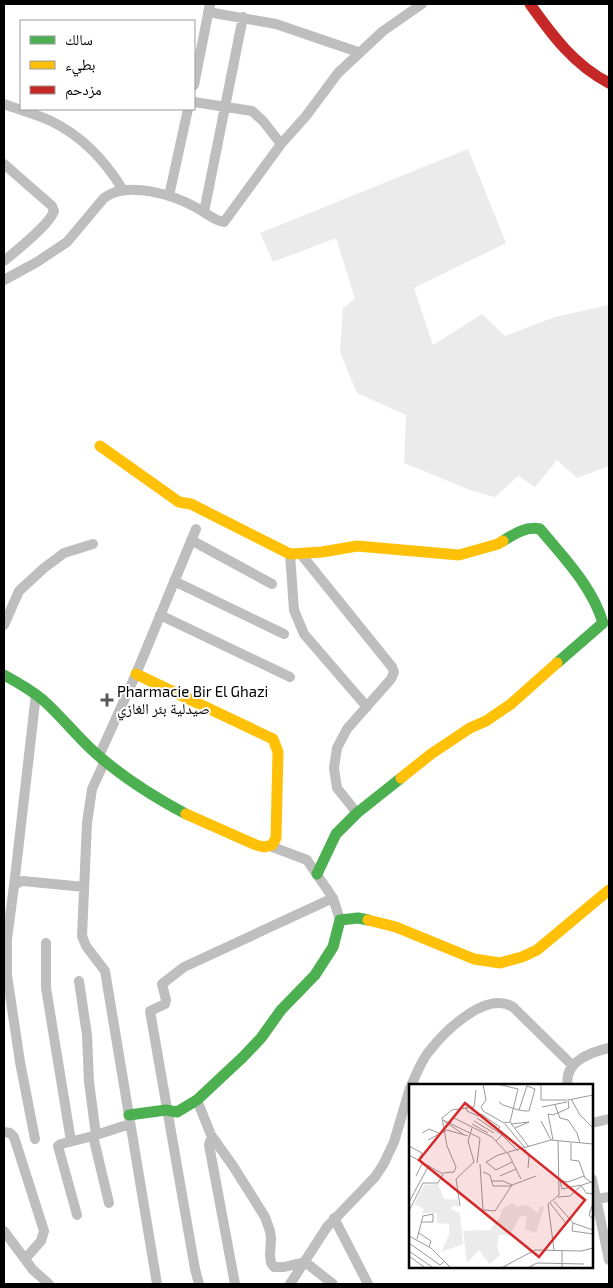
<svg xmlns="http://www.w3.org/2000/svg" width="613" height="1288" viewBox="0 0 613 1288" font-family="'Exo 2','Noto Naskh Arabic',sans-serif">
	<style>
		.green { fill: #ebebeb }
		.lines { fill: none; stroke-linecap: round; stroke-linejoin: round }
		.street { stroke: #bebebe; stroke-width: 10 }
		.fast { stroke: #4caf50; stroke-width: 11 }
		.slow { stroke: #ffc107; stroke-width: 11 }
		.jam { stroke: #c62828; stroke-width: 11 }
		.poi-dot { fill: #595959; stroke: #fff; stroke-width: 2 }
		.labels { text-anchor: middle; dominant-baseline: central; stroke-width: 4; stroke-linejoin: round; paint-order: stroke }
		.poi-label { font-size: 15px; fill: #000; stroke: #fff; text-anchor: start }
		.inset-road { fill: none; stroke: #999; stroke-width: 1 }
		.view { fill: #d62828; fill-opacity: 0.15; stroke: #d62828; stroke-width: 2.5 }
		.inset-edge { fill: none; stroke: #000; stroke-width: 2.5 }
	</style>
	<rect width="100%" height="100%" fill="#fff"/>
	<path class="green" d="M468,149L506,243L414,288L433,345L482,314L505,336L555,317L609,305V466L577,478L557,460L535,487L518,476L495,497L470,490L404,463L406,415L357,393L340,352L343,308L355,299L336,238L273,262L260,233Z"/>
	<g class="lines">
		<path class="street" d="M208,12L276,24L358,52
			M194,85L210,4
			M194,102L252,111L263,121L281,144
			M4,104C20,110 36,114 51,121C82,136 106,162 123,190
			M4,164L52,206L54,211C50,224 16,251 4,261
			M169,196L188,109
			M204,212L243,17
			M4,280L37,262L67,242L104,198C127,180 174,195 197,208C205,212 214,221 224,222L281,144L306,116L338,73L383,31L422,4
			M191,540L272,584
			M300,553L392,667L394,672L391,679L347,729L337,748L334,768L337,788L357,813
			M290,554L294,610L304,634L367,707
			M174,581L284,634
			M160,615L290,677
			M4,625L19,591L44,568L64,553L93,544
			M99,756L136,674L196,529
			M105,761L92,789L87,823L82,936L86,946L105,971L157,1284
			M270,846L307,860L333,898L340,920
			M14,886L36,694
			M46,943V988L71,1141
			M79,981L87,1035L89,1082L96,1135
			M411,1086C416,1075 420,1064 427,1054C443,1033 485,990 513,1007L573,1066
			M568,1086C563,1062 591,1052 609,1048
			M197,1100L211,1135L233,1166L265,1217L270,1231L271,1239L270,1255L271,1263L274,1267H284L305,1262L333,1284
			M592,1123L609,1119
			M4,1132L10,1133L14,1137L44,1231L41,1241L25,1259
			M93,1136L109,1203
			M35,1139L20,1062L7,975V939L14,886L19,882L23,881L84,887
			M214,1139L210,1141L209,1145L235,1284
			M592,1179L609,1260
			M596,1199L609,1197
			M77,1215L58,1146L61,1144L93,1136L130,1124
			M334,1218L368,1284
			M4,1231L33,1270L49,1284
			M199,1284L195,1269L150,1011L165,1004L166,1000L162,984L184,967L333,898
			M290,1284L327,1227L375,1177L383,1165L394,1142L410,1088"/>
		<path class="fast" d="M503,541C514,534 526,526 540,529C564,558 592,586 603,623L557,663
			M4,675C17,682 31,690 43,700C60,715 74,733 91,749C119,775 152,796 186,814
			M317,874L336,834L357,813L401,778
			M129,1115L166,1110L177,1112L197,1100L243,1057L261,1038L281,1010L315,975L333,947L340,920L358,918L368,920"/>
		<path class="slow" d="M100,446L179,502L191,504L290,554L322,552L357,546L459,555L498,544L503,541
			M136,674L273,739L278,752L276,838L272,845L264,847L256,845L186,814
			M401,778L431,754L470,728L486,721L511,704L557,663
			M368,920L396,927L474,959L500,963L522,957L537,950L609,890"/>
		<path class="jam" d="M530,4C552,35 574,65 609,83"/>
	</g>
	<path class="poi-dot" d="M104.5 692.5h5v5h5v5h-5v5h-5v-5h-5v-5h5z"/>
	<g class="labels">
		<g class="poi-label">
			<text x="117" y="691">Pharmacie Bir El Ghazi<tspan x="117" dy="17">صيدلية بئر الغازي</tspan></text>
		</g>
	</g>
	<g transform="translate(409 1084)">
		<rect width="184" height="184" fill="#fff"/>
		<path d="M29,100L35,115L48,116L50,123L43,122L42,125L51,129L54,160L32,168L40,151V140L28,139V129H15L12,132L15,125L5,120L15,101ZM103,119L107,123L118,121L129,129L131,122L135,123L127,149L116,145L118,133L112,131L101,151H90L88,162L91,171L81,180L70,166L58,179L54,147L81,146L91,133L93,125Z" fill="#ebebeb"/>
		<path class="inset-road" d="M74,0L77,16L72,23L74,27L95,39L101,38L120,63M88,0L109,5L101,38M132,0V16H158M162,15L171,31L184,44M90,18L94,21L103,24L110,26L116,27H120L126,5L118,2L110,26M146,21L151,34L159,36L168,49L171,59M57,23L58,27L69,32L72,30M133,23L158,18M72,30L91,43L88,46M45,34L83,53L98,69M68,34L93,51L87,57M34,36L71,54L68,79M35,37L54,50M65,37L85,49M132,37L142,56M63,40L79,49M96,40L116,64M102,40L120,38M106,44L120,38M13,49L20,45L32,50M93,51L109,67M19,56L38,46L59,52M144,56L139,30L144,31L160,24L159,16L184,11M162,59V76L170,77L176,94L184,99M0,62L13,69L10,76M116,65L120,73L119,84M99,69L112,95M0,71L34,90L29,99H14L0,127M103,78L87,86L77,78L89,71L142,56L184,60M71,80L74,126L86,127L103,101L127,92M74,88L81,91L84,102H102M34,89L45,88L47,83L38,62L33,34L43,26L65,23L67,6M7,92L14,78M91,92L107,85M83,97H94L103,101M151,97L153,105L172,101L177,109L184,110M152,97L159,98L175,92M149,113L161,112L173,101L182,98M145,117L164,139L184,146M0,118L20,81M141,119L156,138M184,119L180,131L184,135M51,122L47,95L65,78L59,57L63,44M164,139L163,147L184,150M10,149L22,157L20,163M0,152L22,164L41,183M8,155L14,132L24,130V138H13M0,159L31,181L36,177M145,166L139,120L150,111L149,57M0,167L23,183M153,167V183M0,172L15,183M94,183L126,166L172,167L184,164M120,183L128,179L175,180"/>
		<path class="view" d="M56,19L176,116L130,173L10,76Z"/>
		<rect width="184" height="184" class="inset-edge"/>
	</g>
	<rect width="613" height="1288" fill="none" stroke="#000000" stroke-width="10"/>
	<rect x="20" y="20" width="175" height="90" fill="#ffffff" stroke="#999999"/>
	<rect x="30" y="36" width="25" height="8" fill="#4caf50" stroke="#999999"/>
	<text x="65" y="45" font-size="15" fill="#000000">سالك</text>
	<rect x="30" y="61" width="25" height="8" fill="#ffc107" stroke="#999999"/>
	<text x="65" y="70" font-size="15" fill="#000000">بطيء</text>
	<rect x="30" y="86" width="25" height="8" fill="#c62828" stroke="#999999"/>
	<text x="65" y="95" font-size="15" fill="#000000">مزدحم</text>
</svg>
